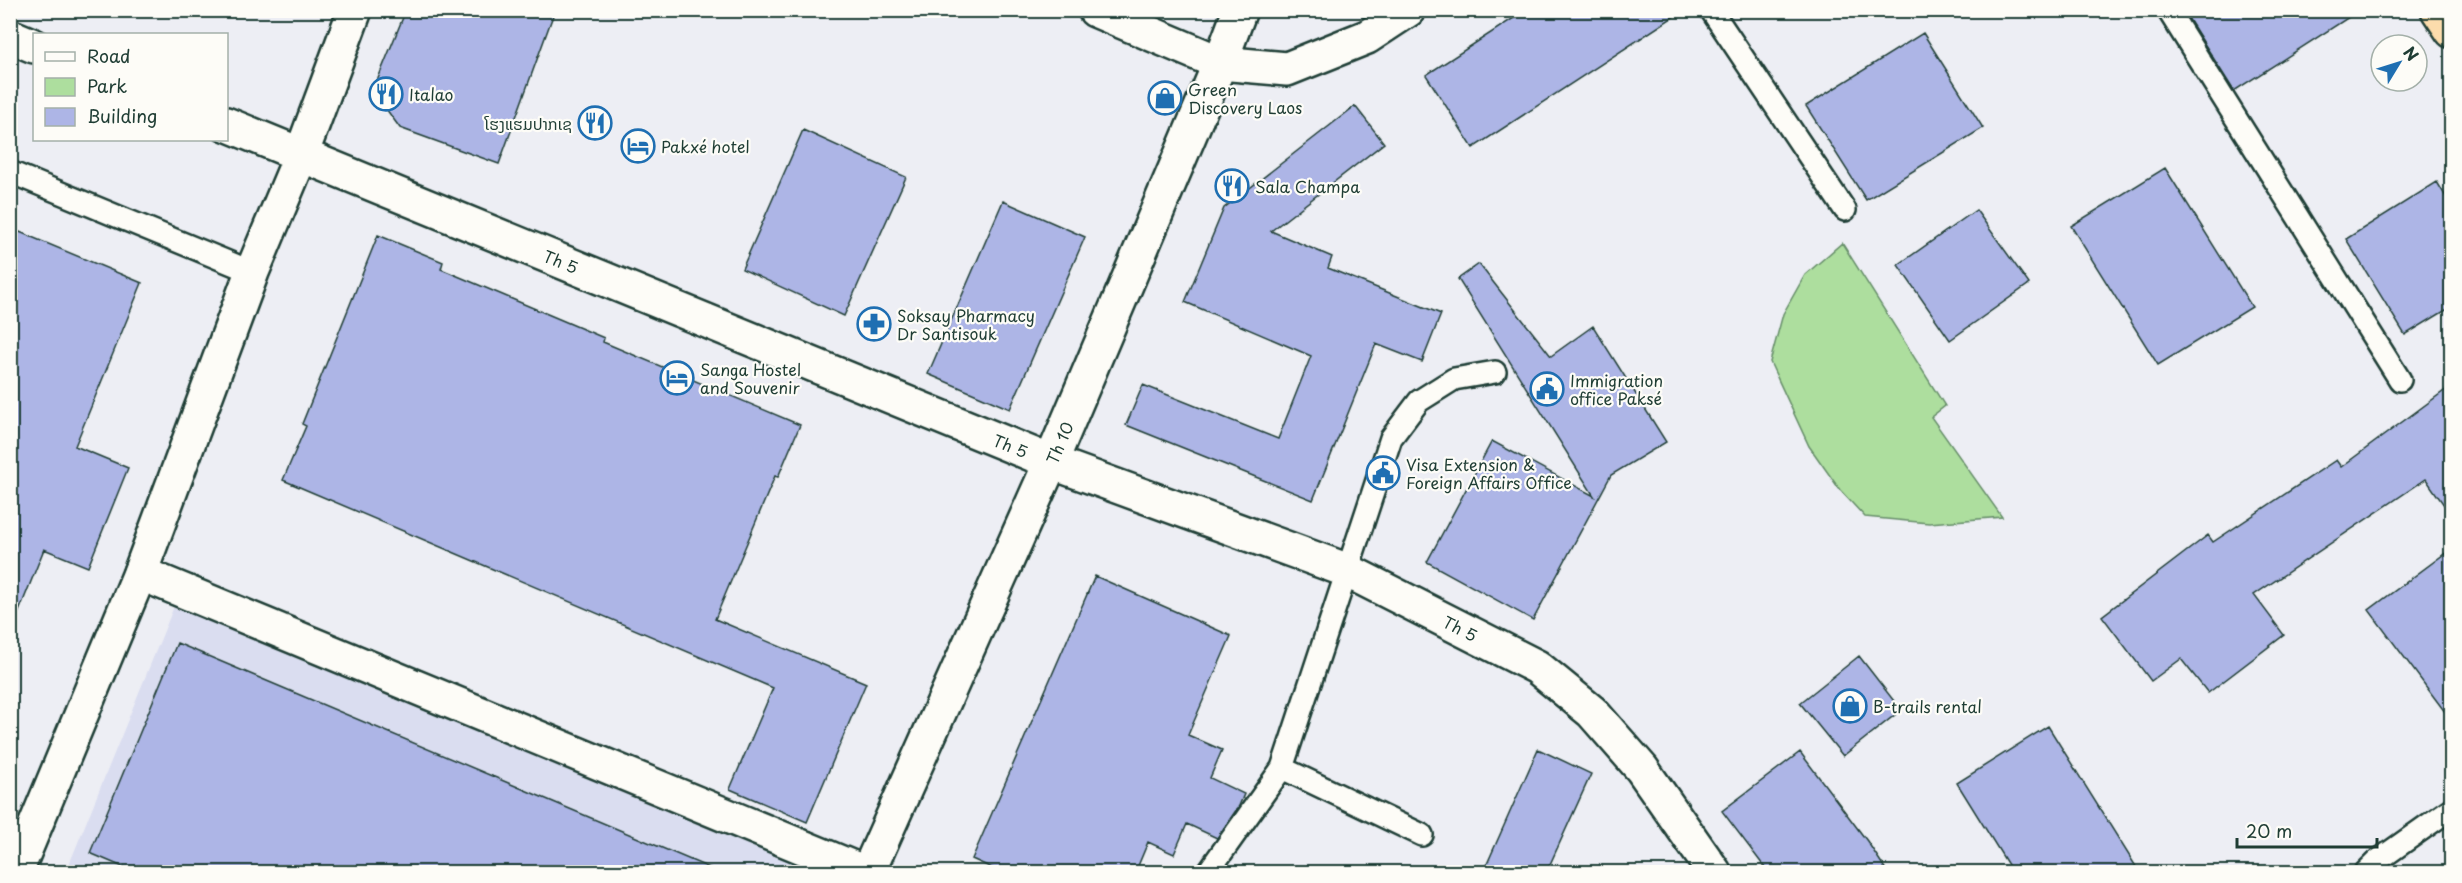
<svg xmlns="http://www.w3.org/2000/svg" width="2462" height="883" viewBox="0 0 2462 883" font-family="'Playpen Sans','Noto Sans Lao',sans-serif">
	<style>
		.built { fill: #daddf0 }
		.green { fill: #adde9e; stroke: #668e69; stroke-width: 1.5 }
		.building { fill: #adb5e6; stroke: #1f3d34; stroke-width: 1.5 }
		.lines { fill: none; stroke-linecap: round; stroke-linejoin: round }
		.lane-casing { stroke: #1f3d34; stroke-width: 26 }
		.street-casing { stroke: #1f3d34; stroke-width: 38 }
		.highway-casing { stroke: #1f3d34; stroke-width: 38 }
		.lane { stroke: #fdfcf7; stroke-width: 21 }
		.street { stroke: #fdfcf7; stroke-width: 33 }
		.highway { stroke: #fcdcac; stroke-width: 33 }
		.labels { text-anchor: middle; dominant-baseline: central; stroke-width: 4.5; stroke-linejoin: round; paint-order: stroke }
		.poi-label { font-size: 16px; fill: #1f3d34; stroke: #fdfcf7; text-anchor: start }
		.street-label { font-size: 16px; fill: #1f3d34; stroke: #fdfcf7 }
	</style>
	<rect width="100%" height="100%" fill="#edeef4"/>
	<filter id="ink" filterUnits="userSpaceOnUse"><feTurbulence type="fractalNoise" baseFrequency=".0167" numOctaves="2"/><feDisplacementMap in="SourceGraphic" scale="12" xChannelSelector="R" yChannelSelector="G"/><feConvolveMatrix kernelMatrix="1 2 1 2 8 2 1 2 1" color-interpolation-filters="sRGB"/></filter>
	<g filter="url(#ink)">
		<path class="built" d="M177,599L803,857L797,872H66Z"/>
		<path class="green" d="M1842,243L1945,406L1931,417L2002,517L1929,523L1865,517L1840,490L1809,446L1770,362L1783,314L1805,275Z"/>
		<path class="building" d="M406,10H555L499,164L400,128L373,91Z
			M1526,10H1684L1473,148L1426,75Z
			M2183,10H2360L2234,91Z
			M1923,33L1983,128L1866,200L1806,106Z
			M1355,106L1384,143L1271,231L1332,257L1328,268L1441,314L1422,362L1376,344L1313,500L1126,425L1143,385L1278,439L1311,356L1185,302L1224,208Z
			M803,130L906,177L844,316L742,269Z
			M2165,168L2252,307L2158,365L2071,226Z
			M2437,182L2451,205V307L2405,335L2346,239Z
			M1003,201L1085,237L1010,409L928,374Z
			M1976,210L2029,284L1950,340L1898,265Z
			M10,228L142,283L75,446L128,468L88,567L44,549L12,629Z
			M378,235L443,262L441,269L604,338L603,342L800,425L778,477L775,476L715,619L866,683L807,822L730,789L773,688L283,480L306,426L302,424Z
			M1479,264L1551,356L1593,326L1666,442L1611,475L1533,620L1427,562L1492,441L1594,496L1458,279Z
			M2451,386V515L2426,479L2254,595L2284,635L2208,693L2181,659L2151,681L2102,616L2208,535L2213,542L2336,460L2341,467Z
			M2451,549V720L2369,610Z
			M1095,576L1231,636L1188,735L1222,750L1210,778L1244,794L1239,806L1217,838L1187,824L1174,854L1148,842L1135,873H1003L972,859Z
			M177,643L719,872V873H137L90,853Z
			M1859,656L1901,710L1843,756L1800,703Z
			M2048,726L2140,873H2013L1957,783Z
			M1538,749L1591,774L1546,873H1483Z
			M1800,752L1867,841L1888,873H1769L1722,811Z"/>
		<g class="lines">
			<g class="lane-casing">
				<path id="lane" d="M1711,10L1845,210
					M2168,10L2400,380
					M10,172L252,272
					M1282,768L1391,438L1419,401L1454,379L1495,372
					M1208,872L1282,768L1422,835
					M2366,872L2377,861L2452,808"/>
			</g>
			<g class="street-casing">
				<g id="street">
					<path d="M1095,10L1220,63L1287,69L1367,37L1408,10"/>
					<path d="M10,36L34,46"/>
					<path id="s1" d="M226,124L1051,462L1346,570L1537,667L1592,712L1642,769L1714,872"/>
					<path d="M140,573L863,872"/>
					<path d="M16,872L140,573L252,272L301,155L355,10"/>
					<path id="s2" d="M868,872L1051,462L1220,63L1240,10"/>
				</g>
			</g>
			<g class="highway-casing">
				<path id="highway" d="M2438,10L2452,31"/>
			</g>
			<use href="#lane" class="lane"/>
			<use href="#street" class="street"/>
			<use href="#highway" class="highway"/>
		</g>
	</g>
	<defs>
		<g id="restaurant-ring" transform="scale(1.725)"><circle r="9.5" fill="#fdfcf7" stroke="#1f6fb2" stroke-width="1.5"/><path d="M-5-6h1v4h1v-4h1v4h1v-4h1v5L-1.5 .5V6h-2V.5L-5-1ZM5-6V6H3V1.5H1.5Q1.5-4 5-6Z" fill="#1f6fb2"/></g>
		<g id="shop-ring" transform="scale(1.725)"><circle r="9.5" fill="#fdfcf7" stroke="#1f6fb2" stroke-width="1.5"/><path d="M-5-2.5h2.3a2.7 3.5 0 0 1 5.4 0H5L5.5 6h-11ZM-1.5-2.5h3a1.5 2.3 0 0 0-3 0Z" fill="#1f6fb2"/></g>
		<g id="hotel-ring" transform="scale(1.725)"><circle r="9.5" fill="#fdfcf7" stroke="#1f6fb2" stroke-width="1.5"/><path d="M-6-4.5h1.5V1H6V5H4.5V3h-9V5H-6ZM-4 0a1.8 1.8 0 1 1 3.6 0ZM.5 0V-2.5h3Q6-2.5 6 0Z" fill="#1f6fb2"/></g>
		<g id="pharmacy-ring" transform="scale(1.725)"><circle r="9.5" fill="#fdfcf7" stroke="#1f6fb2" stroke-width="1.5"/><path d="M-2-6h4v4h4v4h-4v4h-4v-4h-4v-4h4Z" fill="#1f6fb2"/></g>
		<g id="civic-ring" transform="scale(1.725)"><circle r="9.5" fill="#fdfcf7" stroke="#1f6fb2" stroke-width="1.5"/><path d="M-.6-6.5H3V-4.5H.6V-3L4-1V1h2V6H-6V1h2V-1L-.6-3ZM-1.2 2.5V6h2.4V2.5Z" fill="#1f6fb2"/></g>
	</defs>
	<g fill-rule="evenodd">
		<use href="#restaurant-ring" x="386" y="94"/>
		<use href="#shop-ring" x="1165" y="98"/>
		<use href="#restaurant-ring" x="595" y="123"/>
		<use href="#hotel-ring" x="638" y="146"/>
		<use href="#restaurant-ring" x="1232" y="186"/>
		<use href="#pharmacy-ring" x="874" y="324"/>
		<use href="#hotel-ring" x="677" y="378"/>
		<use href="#civic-ring" x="1547" y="389"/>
		<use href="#civic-ring" x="1383" y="473"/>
		<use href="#shop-ring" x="1850" y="706"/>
	</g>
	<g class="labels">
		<g class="poi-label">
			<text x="1188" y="89">Green<tspan x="1188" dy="18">Discovery Laos</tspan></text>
			<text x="409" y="94">Italao</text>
			<text x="572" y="123" text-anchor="end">ໂຮງແຮມປາກເຊ</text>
			<text x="661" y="146">Pakxé hotel</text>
			<text x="1255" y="186">Sala Champa</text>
			<text x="897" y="315">Soksay Pharmacy<tspan x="897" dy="18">Dr Santisouk</tspan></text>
			<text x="700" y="369">Sanga Hostel<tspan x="700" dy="18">and Souvenir</tspan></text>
			<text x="1570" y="380">Immigration<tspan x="1570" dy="18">office Paksé</tspan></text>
			<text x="1406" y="464">Visa Extension &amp;<tspan x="1406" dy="18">Foreign Affairs Office</tspan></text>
			<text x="1873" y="706">B-trails rental</text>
		</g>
		<g class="street-label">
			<text stroke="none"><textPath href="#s1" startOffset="362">Th 5</textPath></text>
			<text stroke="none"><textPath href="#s2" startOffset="470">Th 10</textPath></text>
			<text stroke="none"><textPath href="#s1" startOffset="848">Th 5</textPath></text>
			<text stroke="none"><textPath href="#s1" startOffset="1334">Th 5</textPath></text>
		</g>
	</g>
	<rect width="2462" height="883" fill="none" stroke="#fdfcf7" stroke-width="36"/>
	<rect x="18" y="18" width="2426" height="847" fill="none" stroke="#1f3d34" stroke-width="2" filter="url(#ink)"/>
	<rect x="33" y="33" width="195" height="108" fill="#fdfcf7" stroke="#a4b0a9" stroke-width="1.5"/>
	<rect x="45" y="52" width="30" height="9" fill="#fdfcf7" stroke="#a4b0a9" stroke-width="1.5"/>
	<text x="87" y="63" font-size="18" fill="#1f3d34">Road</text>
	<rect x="45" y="78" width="30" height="18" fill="#adde9e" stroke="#a4b0a9" stroke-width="1.5"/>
	<text x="87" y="93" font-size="18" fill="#1f3d34">Park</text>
	<rect x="45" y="108" width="30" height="18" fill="#adb5e6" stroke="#a4b0a9" stroke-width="1.5"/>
	<text x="87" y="123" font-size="18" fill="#1f3d34">Building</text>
	<g transform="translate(2399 63) rotate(52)"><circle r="28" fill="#fdfcf7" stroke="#a4b0a9" stroke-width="1.5"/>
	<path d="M0-4.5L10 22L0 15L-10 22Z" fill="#1f6fb2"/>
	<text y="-9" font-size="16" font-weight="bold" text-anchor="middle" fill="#1f3d34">N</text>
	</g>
	<path d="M2237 838v9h140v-9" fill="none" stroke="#1f3d34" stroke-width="3"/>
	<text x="2246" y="838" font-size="18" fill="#1f3d34" stroke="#fdfcf7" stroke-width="4.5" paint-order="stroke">20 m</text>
</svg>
